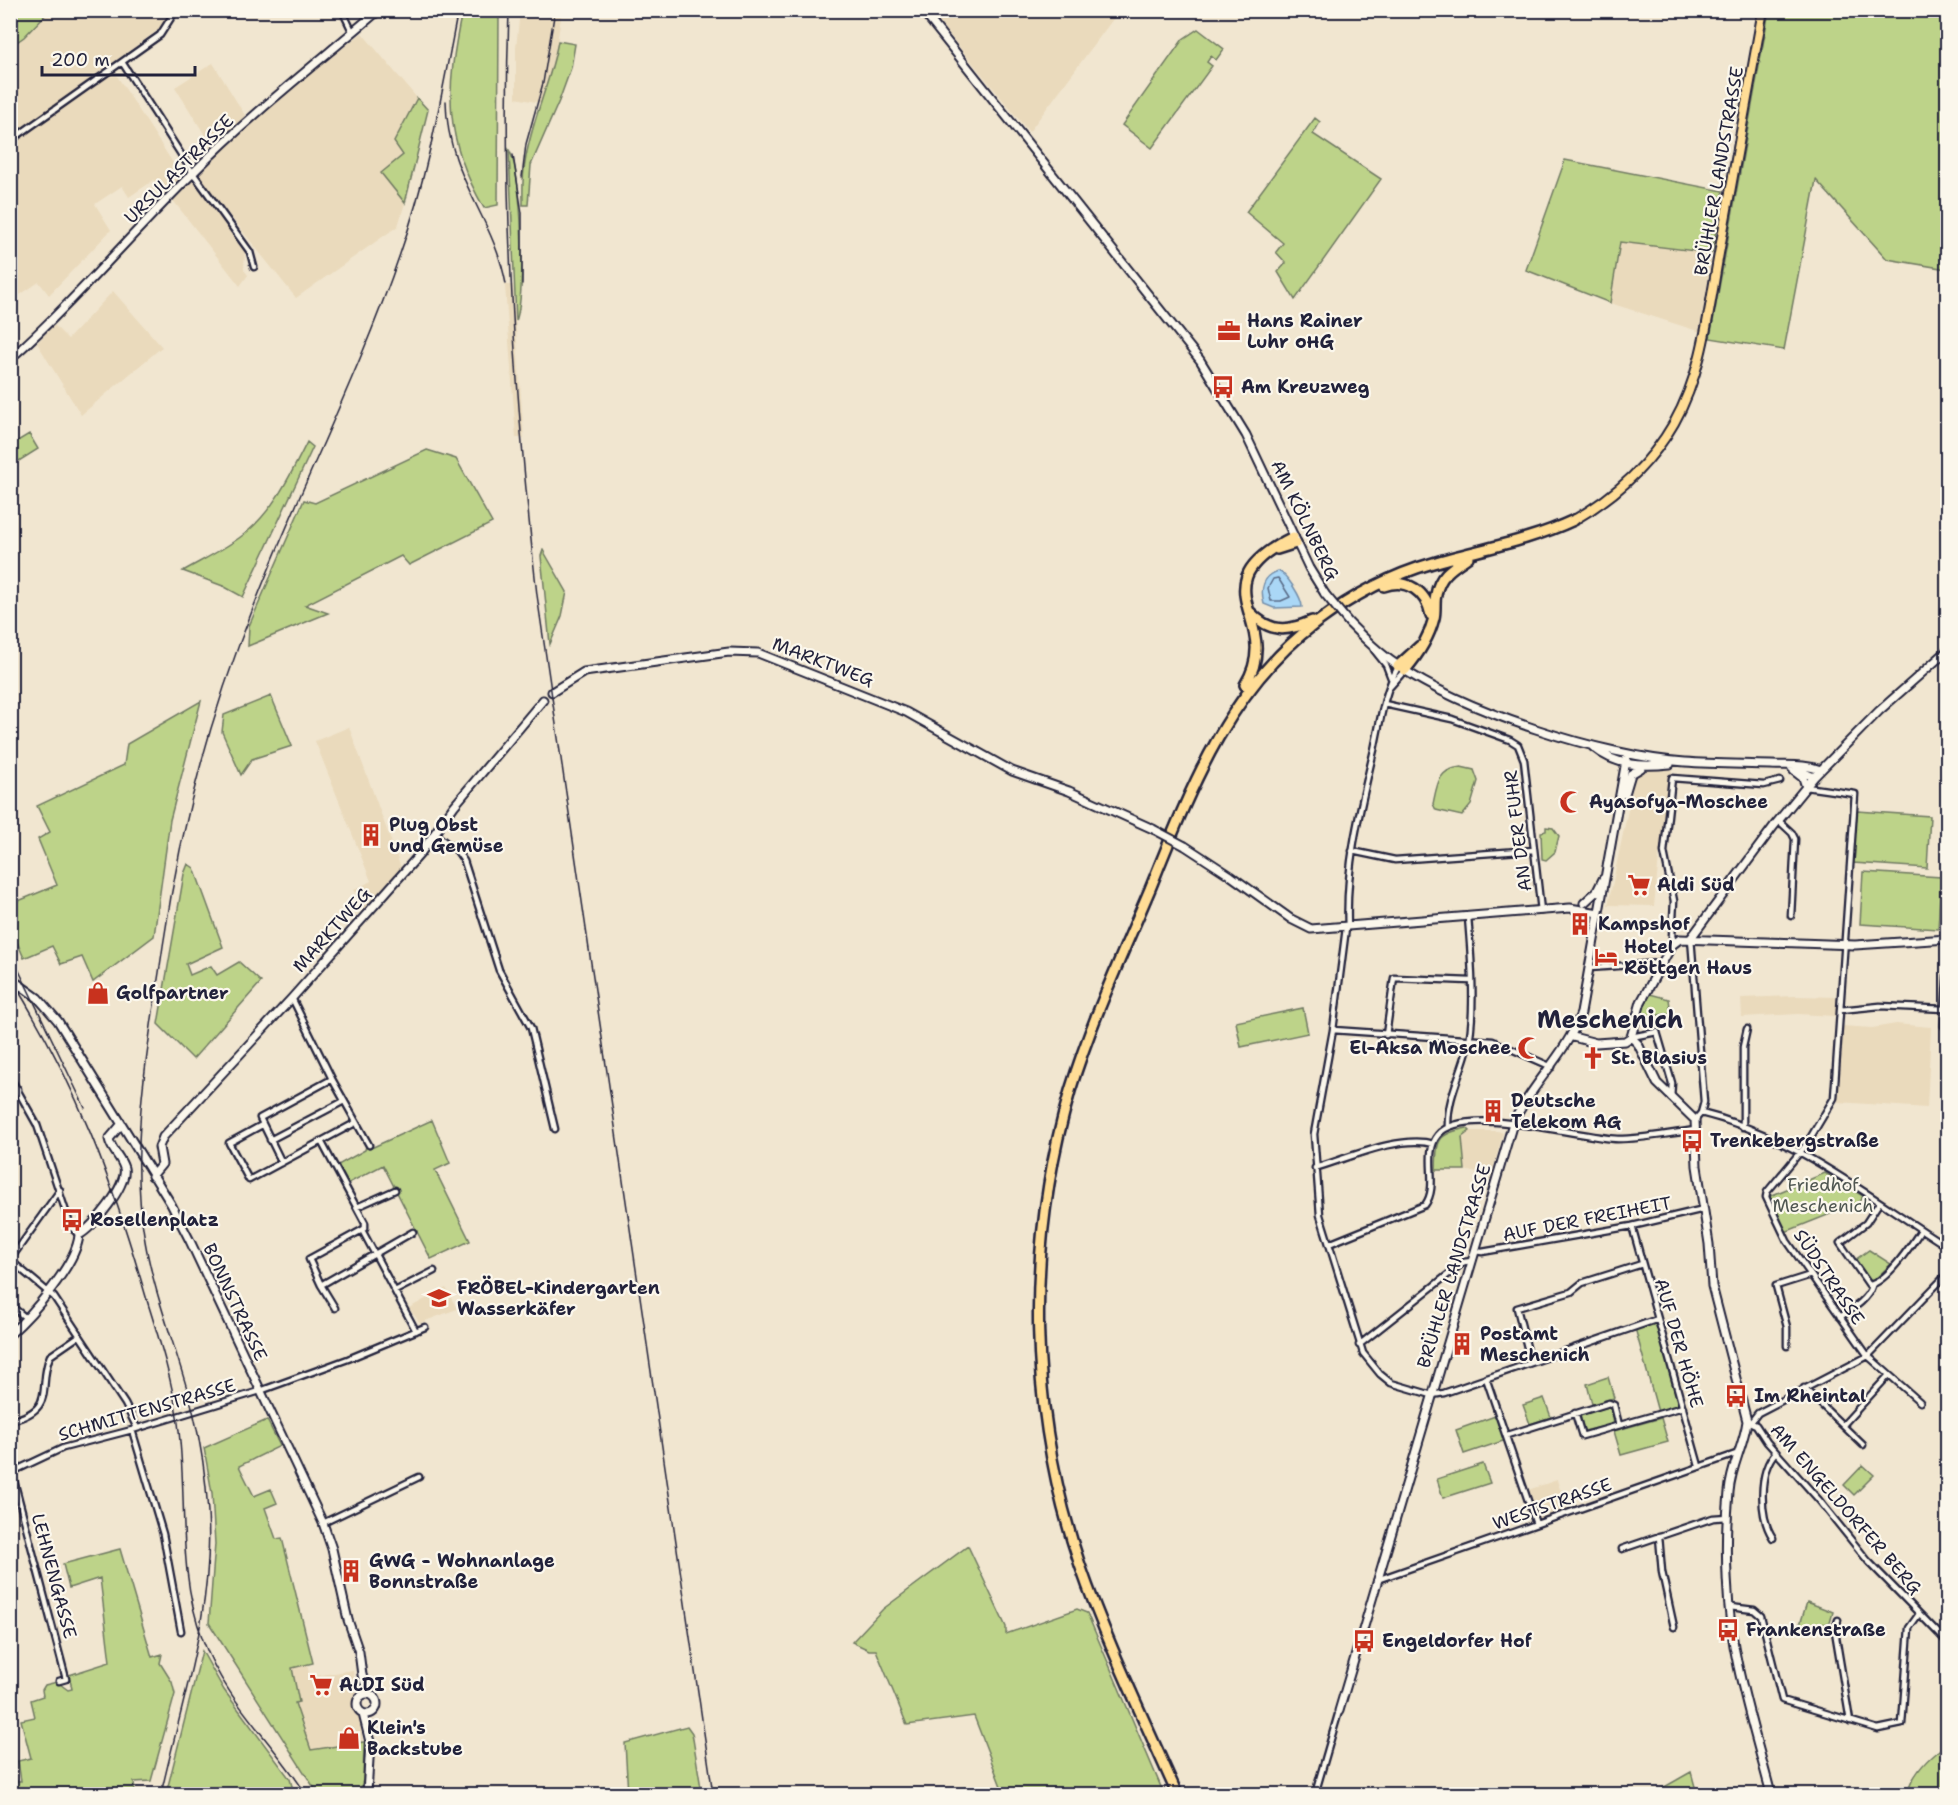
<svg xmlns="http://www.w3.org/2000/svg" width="1958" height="1805" viewBox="0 0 1958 1805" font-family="'Shantell Sans',sans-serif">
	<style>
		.built { fill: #eadabc }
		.green { fill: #bdd389; stroke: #707a62; stroke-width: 1.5 }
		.water { fill: #aad7f6; stroke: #748fab; stroke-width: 1.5 }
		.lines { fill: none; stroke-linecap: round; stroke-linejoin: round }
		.shore { stroke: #586a86; stroke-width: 1.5 }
		.street-casing { stroke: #22223b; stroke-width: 9 }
		.secondary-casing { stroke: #22223b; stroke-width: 11 }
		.primary-casing { stroke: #22223b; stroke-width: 12 }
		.highway-casing { stroke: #22223b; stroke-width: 14 }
		.street { stroke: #fbf7ec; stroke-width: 4.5 }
		.secondary { stroke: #fbf7ec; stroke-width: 7 }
		.primary { stroke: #ffdd96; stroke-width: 8 }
		.highway { stroke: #ffdd96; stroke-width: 9 }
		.tram { stroke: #22223b; stroke-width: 1.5 }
		.rail { stroke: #22223b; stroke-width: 1.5 }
		.secondary-bridge-casing { stroke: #22223b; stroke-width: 11; stroke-linecap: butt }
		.secondary-bridge { stroke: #fbf7ec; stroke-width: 7 }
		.labels { text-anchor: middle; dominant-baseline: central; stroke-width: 4.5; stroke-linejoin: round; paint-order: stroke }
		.street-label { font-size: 18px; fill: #22223b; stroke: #fbf7ec }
		.poi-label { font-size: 18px; font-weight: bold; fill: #22223b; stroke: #fbf7ec; text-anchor: start }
		.park-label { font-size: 18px; fill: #505752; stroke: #fbf7ec }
		.district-label { font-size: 24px; font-weight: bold; fill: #22223b; stroke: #fbf7ec }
	</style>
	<rect width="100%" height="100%" fill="#f1e6d0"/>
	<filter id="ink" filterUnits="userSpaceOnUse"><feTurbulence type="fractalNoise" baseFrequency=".0167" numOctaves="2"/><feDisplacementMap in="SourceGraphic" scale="12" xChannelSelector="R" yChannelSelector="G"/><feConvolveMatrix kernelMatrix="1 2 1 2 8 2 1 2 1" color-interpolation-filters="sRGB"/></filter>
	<g filter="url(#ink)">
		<path class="built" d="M49,11H171L162,27L110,65L182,177L164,196L154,180L129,197L122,186L95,204L111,230L49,295L39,282L11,301L10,47L24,37Z
			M520,11H562L554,63L541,103L516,98V48Z
			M930,11H1119L1029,132Z
			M362,33L417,98L394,142L404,154L382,173L405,203L398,226L296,298L199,177V171L262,112Z
			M213,63L246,117L213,148L175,87Z
			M190,180L195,181L245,250L244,270L248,275L240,286L172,199Z
			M1620,242L1712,253L1701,332L1610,303Z
			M505,285H513L524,438H516Z
			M113,291L162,347L81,415L37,343L54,325L68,339Z
			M349,727L401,868L362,911L354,890L371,881L315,741Z
			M1666,768L1672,769L1659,857L1654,906L1608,905L1635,777L1646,770Z
			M1796,996L1837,997L1836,1016L1798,1014L1742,1017L1741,998Z
			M1896,1024L1931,1027L1927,1108L1838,1102L1842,1026L1872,1028Z
			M1470,1131H1498L1503,1133L1491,1177L1465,1170L1462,1136Z
			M446,1288L457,1309L420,1323L409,1308Z
			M1557,1480L1567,1510L1539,1519L1528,1490Z
			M307,1665L310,1677L353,1670L363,1743L310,1750L295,1703L298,1702L291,1667Z"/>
		<path class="green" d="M11,10H49V11L24,37L11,46Z
			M462,11H499L498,205L484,208C443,137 446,89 462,11Z
			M1769,11H1948L1947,269L1887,259L1816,180L1784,350L1710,338Z
			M1198,29L1224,49L1216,60L1211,56L1207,62L1212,66L1152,148L1122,125L1183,39Z
			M558,41L575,44L571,68L559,101L531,165L528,205H523C523,191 522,177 525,163C531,121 551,82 558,41Z
			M417,98L428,110L405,203L381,173L403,155L394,142Z
			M1315,118L1320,122L1313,134L1381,179L1295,300L1278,272L1286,263L1276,252L1283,243L1246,212Z
			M509,150C523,173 526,295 516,321Z
			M1565,160L1723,191L1712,253L1620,242L1610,303L1526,270Z
			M29,434L38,449L11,466V445Z
			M307,442L313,447L243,597L223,586L183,571C204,559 229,547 247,532C275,508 291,474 307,442Z
			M427,450L456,459L492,523L409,565L401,556L305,605L328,613L248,646L249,626L304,500L315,503Z
			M543,550L567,592L562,616L550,644L541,556Z
			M271,696L292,746L252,759L241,775L222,732L224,715Z
			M201,701L170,820L154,936L93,982L82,957L61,964L52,946L24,958L11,928V904L57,885L38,839L50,832L37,806L124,765L127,744Z
			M1461,767L1474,770L1478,781L1471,805L1462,816L1436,810L1433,804C1437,785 1438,769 1461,767Z
			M1857,811L1930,816L1927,868L1853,863Z
			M1546,827L1553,828L1559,836L1555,852L1546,860L1542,859L1541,832L1546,831Z
			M188,864L194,868L223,947L186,964L190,975L211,966L217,975L239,962L261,982L193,1059L158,1024L184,874Z
			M1863,872L1941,877L1938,929L1860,924Z
			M1650,994L1669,999L1671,1014L1648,1016L1641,1013Z
			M1303,1008L1308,1033L1241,1047L1236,1022Z
			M432,1120L450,1163L435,1170L470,1241L431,1259L383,1165L347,1184L338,1165L365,1150L366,1146L369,1149Z
			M1467,1128L1470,1131L1462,1137L1465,1170H1436C1437,1140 1436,1134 1467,1128Z
			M1825,1173L1863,1196L1858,1203L1785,1232L1773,1210L1770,1196Z
			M1869,1250L1891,1264L1873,1281L1868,1280L1855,1260Z
			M1652,1323L1658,1327L1679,1401L1678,1406L1658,1412L1635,1328Z
			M1608,1377L1614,1398L1592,1404L1587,1384Z
			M1544,1398L1551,1417L1530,1424L1523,1405Z
			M1608,1407L1611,1409L1614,1424L1584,1431L1580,1415Z
			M1498,1415L1506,1440L1464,1454L1456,1430Z
			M1661,1418L1668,1442L1621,1455L1614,1431Z
			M267,1420L280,1446L239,1466L254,1496L271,1489L277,1503L265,1508L276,1539L282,1538L313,1663L292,1668L299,1702L295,1703L311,1750L364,1742L363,1780L359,1794H318L209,1623L215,1544L212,1493L204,1448Z
			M1483,1464L1490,1483L1443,1498L1437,1479Z
			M1863,1465L1874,1475L1854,1495L1844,1485Z
			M968,1546L1006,1627V1634L1077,1609L1087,1613L1164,1794H1004L974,1716L907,1725L876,1650H869L852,1642L883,1609Z
			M120,1549L152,1657L162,1654L160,1663L172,1682L175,1694L151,1781L134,1782L135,1794H17L16,1781H21L18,1761L31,1758L21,1720L35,1717L31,1700L43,1696L42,1690L45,1685L57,1682L68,1690L72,1689L69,1675L110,1662L100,1578L69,1588L63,1564Z
			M1807,1602L1833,1612L1830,1623L1799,1628Z
			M202,1651L224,1690L290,1779L294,1793L166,1794Z
			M687,1726L692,1733L702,1794H628L625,1743Z
			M1947,1744V1794H1907C1913,1772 1929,1757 1947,1744Z
			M1691,1772L1697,1794H1652Z"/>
		<path class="water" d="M1278,571C1287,574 1302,598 1302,607L1274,608L1264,604C1260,589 1263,576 1278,571Z"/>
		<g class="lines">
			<path class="shore" d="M1278,578L1290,597L1281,601H1271L1268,588L1273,579Z"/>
			<g class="street-casing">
				<path id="street" d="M342,10L353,33
					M122,62L193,173L250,252L254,267
					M10,141L160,35L176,10
					M1374,650L1386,665L1391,678
					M1389,688L1405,670
					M1384,704L1452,719L1510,740L1518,745L1524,760L1541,911
					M1806,787L1855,794L1834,1098L1806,1145L1767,1192L1766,1197L1787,1241L1868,1356L1920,1402
					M1778,820L1792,833L1795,839L1791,916
					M435,834L457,851L464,861L499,970L531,1028L555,1129
					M1352,851L1395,860L1534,850
					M1348,927C1345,867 1360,809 1374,750C1380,722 1384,692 1398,667
					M1346,928L1333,1030L1314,1134L1320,1215L1363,1353L1380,1374L1391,1383L1432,1395L1444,1393L1658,1319
					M1691,938L1704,1102L1701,1113L1695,1120
					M1674,942L1672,936L1674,901L1664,852L1672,778L1764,785L1780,781
					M1589,968L1661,963
					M292,998L332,1079L369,1145
					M1840,1010L1880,1006L1945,1009
					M1944,1026L1948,965
					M1333,1030L1493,1041L1552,1067
					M1386,1035L1394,978L1471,981
					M1631,1037L1657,1032L1672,1083L1671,1098
					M10,1077L37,1125L71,1227L79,1235
					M10,1094L18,1089
					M1701,1113C1793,1135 1869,1197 1948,1247
					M262,1125L229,1143L249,1180L355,1123
					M1448,1127C1447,1098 1461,1075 1468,1047C1476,1012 1471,953 1468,917
					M1743,1127V1047L1747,1029
					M270,1140L344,1101
					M321,1141L365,1223V1228L362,1230
					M282,1163L260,1118L332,1079
					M1315,1168C1346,1159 1401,1134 1433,1144
					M1879,1203L1866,1223L1840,1243L1869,1285C1886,1283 1912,1244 1921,1230
					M357,1207L395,1190
					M1632,1226L1699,1466
					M362,1230L309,1259L321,1285L413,1232
					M362,1230L416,1331
					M1329,1244L1425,1205C1440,1185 1422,1154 1438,1135C1464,1103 1580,1138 1618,1139C1644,1139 1670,1133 1696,1130
					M1475,1251L1482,1252L1632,1226L1704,1209
					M10,1260L54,1297L125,1404L137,1428
					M10,1260L60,1190
					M321,1285L335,1308
					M395,1291L434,1271
					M10,1305L26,1318
					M1840,1317C1852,1309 1868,1300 1872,1286
					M1359,1345L1464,1262L1472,1261
					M1787,1346V1327L1776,1286L1811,1275
					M1531,1363L1517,1308L1571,1292L1582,1283L1642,1264
					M1486,1378L1536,1524
					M1804,1388L1863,1445
					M1575,1413L1582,1436L1683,1407
					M10,1421C58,1409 37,1387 50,1356L79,1336
					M1747,1421L1756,1425L1767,1442L1819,1500L1868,1561L1948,1643
					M1751,1422L1758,1413L1868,1356L1948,1273
					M1843,1425L1889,1375
					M132,1430L163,1534L181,1631
					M1507,1435L1609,1403L1614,1405L1619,1425
					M10,1473L63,1448L132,1430L260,1391L348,1359L425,1327
					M12,1473L66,1679L59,1681
					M323,1523L419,1477
					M1659,1536L1662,1572L1674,1627
					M1773,1538C1759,1517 1758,1471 1776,1452
					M1622,1549L1713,1518L1728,1517
					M1377,1580L1736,1454
					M1730,1607L1754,1610L1761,1616L1782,1700L1878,1729L1902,1724L1909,1628L1919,1614
					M1838,1620L1835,1631L1850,1721
					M1315,1794L1339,1711"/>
			</g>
			<g class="secondary-casing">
				<path id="secondary" d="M922,10L1200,360L1246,435L1309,568L1325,594
					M10,359C75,301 131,234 193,173C251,114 316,64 379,10
					M1349,623C1364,638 1379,653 1397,665C1462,711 1605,757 1685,762C1713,764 1742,764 1771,765C1789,766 1804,764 1821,770
					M552,692L584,672L729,652L758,653L906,712L1012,771L1069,791L1153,829
					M1593,747C1616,766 1641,767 1670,764
					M1792,768L1814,777
					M1794,771L1803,778L1806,787
					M1625,794L1631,774L1641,768
					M1185,846L1231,876L1291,919L1311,929L1570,908L1599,913
					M1584,903L1597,891L1603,879
					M1691,938L1774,826L1814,777L1879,711L1948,650
					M10,978L38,998L58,1021L171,1204L190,1241L323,1523L332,1549L348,1620L359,1652L362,1675L369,1694
					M1573,1037L1596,1043L1625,1041L1631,1037L1641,1002L1672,945L1680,939L1855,945L1948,939
					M1631,1037L1638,1044L1657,1083L1695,1120L1697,1166L1709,1244L1712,1286L1747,1421C1744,1445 1731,1466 1729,1492C1724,1545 1726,1614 1738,1666C1747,1709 1760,1752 1771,1794
					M152,1176L162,1164L159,1147L163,1137L292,998L420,854L454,806L543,700
					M10,1334C32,1315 77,1263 79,1235C93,1228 128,1185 124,1168C121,1157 111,1150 109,1139L120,1126
					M357 1704a10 10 0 1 1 20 0a10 10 0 1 1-20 0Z
					M1339,1711L1513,1123C1532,1083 1566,1055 1581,1013L1627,755
					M363,1714L370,1742L367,1794"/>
			</g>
			<g class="primary-casing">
				<path id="primary" d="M1574,520C1616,496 1650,465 1674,423C1704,370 1709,307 1720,248C1734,169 1748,90 1763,10"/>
			</g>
			<g class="highway-casing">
				<path id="highway" d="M1277,549L1296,543
					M1384,586C1407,578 1426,591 1431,615
					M1250,612C1270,633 1287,632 1312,621
					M1398,666L1420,646
					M1405,670C1418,655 1429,638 1434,618C1436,610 1434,602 1436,595C1439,575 1453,567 1468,557
					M1245,685C1286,619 1193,586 1293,537
					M1177,1794C1144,1719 1107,1643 1080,1565C1028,1412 1025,1247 1070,1091C1091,1022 1122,955 1150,889C1190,790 1228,689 1316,623C1352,596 1391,575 1433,563C1481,549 1529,541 1574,520"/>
			</g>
			<use href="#street" class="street"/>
			<use href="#secondary" class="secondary"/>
			<use href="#primary" class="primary"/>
			<use href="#highway" class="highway"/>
			<path class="tram" d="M10,952L85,1108"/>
			<path class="rail" d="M509,10C502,206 515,402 537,595L713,1794
				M446,101C447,177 493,215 506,284
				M513,155L522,213V284
				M522,177L526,144L543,83L555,10
				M10,977C76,1082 112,1179 146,1297C158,1336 171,1375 177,1416C189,1491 175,1567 203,1640C224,1699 273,1742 306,1794
				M161,1794C182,1700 214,1610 208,1512C206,1478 201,1444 193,1411C179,1354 155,1299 145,1241C128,1144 149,1042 163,946C180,829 210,715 254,606C300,488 359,374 400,254C428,175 442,93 458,10"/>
			<g class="secondary-bridge-casing">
				<path id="secondary-bridge" d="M1325,594L1349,623
					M1153,829L1185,846"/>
			</g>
			<use href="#secondary-bridge" class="secondary-bridge"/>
		</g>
	</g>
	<defs>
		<g id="office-bare" transform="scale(1.8)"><path d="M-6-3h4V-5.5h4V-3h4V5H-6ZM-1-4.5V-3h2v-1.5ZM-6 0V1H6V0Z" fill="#c8321e" stroke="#fbf7ec" stroke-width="2.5" paint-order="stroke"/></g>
		<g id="bus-bare" transform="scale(1.8)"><path d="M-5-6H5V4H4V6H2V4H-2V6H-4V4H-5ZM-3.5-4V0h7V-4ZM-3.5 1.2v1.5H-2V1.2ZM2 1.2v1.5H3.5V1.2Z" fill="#c8321e" stroke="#fbf7ec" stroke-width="2.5" paint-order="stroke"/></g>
		<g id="mosque-bare" transform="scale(1.8)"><path d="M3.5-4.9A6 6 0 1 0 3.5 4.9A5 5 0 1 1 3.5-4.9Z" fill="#c8321e" stroke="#fbf7ec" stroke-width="2.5" paint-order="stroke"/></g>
		<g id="building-bare" transform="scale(1.8)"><path d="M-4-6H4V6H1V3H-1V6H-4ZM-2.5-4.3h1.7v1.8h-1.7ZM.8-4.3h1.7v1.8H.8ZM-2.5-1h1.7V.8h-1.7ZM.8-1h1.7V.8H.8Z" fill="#c8321e" stroke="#fbf7ec" stroke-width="2.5" paint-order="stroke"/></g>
		<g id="supermarket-bare" transform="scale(1.8)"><path d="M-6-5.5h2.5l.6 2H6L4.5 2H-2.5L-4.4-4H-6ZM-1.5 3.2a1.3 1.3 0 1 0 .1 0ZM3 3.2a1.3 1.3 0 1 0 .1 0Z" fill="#c8321e" stroke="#fbf7ec" stroke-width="2.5" paint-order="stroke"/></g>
		<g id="hotel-bare" transform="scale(1.8)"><path d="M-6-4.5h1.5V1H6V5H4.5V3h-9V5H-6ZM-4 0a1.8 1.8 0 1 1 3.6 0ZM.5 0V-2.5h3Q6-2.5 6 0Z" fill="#c8321e" stroke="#fbf7ec" stroke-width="2.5" paint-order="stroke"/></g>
		<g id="shop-bare" transform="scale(1.8)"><path d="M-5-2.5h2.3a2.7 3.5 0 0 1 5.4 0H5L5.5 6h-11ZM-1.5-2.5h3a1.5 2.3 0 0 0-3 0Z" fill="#c8321e" stroke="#fbf7ec" stroke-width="2.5" paint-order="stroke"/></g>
		<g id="church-bare" transform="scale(1.8)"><path d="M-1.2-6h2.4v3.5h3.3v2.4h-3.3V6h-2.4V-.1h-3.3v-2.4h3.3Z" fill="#c8321e" stroke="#fbf7ec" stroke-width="2.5" paint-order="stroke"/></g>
		<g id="school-bare" transform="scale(1.8)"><path d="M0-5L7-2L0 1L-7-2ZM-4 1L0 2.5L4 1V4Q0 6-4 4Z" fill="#c8321e" stroke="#fbf7ec" stroke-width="2.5" paint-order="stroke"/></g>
	</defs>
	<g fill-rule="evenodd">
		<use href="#office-bare" x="1229" y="331"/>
		<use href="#bus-bare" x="1223" y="387"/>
		<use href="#mosque-bare" x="1571" y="802"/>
		<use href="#building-bare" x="371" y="835"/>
		<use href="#supermarket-bare" x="1639" y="885"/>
		<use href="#building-bare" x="1580" y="924"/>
		<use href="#hotel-bare" x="1606" y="957"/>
		<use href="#shop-bare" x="98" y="993"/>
		<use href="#mosque-bare" x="1529" y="1048"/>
		<use href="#church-bare" x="1593" y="1058"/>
		<use href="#building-bare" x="1493" y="1111"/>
		<use href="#bus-bare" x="1692" y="1141"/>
		<use href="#bus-bare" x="72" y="1220"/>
		<use href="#school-bare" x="439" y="1298"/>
		<use href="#building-bare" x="1462" y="1344"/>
		<use href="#bus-bare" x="1736" y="1396"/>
		<use href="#building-bare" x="351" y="1571"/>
		<use href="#bus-bare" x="1728" y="1630"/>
		<use href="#bus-bare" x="1364" y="1641"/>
		<use href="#supermarket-bare" x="321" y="1685"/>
		<use href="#shop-bare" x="349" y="1738"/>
	</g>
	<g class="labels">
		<g class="street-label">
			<text transform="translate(179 169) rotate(-45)">URSULASTRASSE</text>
			<text transform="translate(1719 171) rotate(-80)">BRÜHLER LANDSTRASSE</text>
			<text transform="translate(1305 520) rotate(64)">AM KÖLNBERG</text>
			<text transform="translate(823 662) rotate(21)">MARKTWEG</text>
			<text transform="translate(1518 831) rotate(-97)">AN DER FUHR</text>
			<text transform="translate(332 930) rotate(-48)">MARKTWEG</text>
			<text transform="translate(1587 1219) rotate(-11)">AUF DER FREIHEIT</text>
			<text transform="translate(1454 1266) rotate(-73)">BRÜHLER LANDSTRASSE</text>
			<text transform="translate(1829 1277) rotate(56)">SÜDSTRASSE</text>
			<text transform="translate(235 1302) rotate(65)">BONNSTRASSE</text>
			<text transform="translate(1679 1343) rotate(74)">AUF DER HÖHE</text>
			<text transform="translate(147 1410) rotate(-16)">SCHMITTENSTRASSE</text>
			<text transform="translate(1552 1504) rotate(-19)">WESTSTRASSE</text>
			<text transform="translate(1846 1509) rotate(49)">AM ENGELDORFER BERG</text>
			<text transform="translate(54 1576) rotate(75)">LEHNENGASSE</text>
		</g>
		<g class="poi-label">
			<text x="1247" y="321">Hans Rainer<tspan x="1247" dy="21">Luhr oHG</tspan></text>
			<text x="1241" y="387">Am Kreuzweg</text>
			<text x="1589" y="802">Ayasofya-Moschee</text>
			<text x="389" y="825">Plug Obst<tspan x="389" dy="21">und Gemüse</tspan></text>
			<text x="1657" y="885">Aldi Süd</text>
			<text x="1598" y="924">Kampshof</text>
			<text x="1624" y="947">Hotel<tspan x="1624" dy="21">Röttgen Haus</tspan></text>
			<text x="116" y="993">Golfpartner</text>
			<text x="1511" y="1048" text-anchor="end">El-Aksa Moschee</text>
			<text x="1611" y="1058">St. Blasius</text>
			<text x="1511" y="1101">Deutsche<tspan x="1511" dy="21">Telekom AG</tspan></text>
			<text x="1710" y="1141">Trenkebergstraße</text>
			<text x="90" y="1220">Rosellenplatz</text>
			<text x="457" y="1288">FRÖBEL-Kindergarten<tspan x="457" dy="21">Wasserkäfer</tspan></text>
			<text x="1480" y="1334">Postamt<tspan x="1480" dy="21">Meschenich</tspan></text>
			<text x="1754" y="1396">Im Rheintal</text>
			<text x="369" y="1561">GWG - Wohnanlage<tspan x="369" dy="21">Bonnstraße</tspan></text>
			<text x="1746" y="1630">Frankenstraße</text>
			<text x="1382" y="1641">Engeldorfer Hof</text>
			<text x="339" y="1685">ALDI Süd</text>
			<text x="367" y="1728">Klein's<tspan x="367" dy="21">Backstube</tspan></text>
		</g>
		<g class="park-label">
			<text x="1823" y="1185">Friedhof<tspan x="1823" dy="21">Meschenich</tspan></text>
		</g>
		<g class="district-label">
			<text x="1610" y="1020">Meschenich</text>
		</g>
	</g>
	<rect width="1958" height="1805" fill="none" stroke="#fbf7ec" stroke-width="36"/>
	<rect x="18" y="18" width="1922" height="1769" fill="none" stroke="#22223b" stroke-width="2" filter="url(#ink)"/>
	<path d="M42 66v9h153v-9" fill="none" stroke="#22223b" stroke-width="3"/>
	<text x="51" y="66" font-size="18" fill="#22223b" stroke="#fbf7ec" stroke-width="4.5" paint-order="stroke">200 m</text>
</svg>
